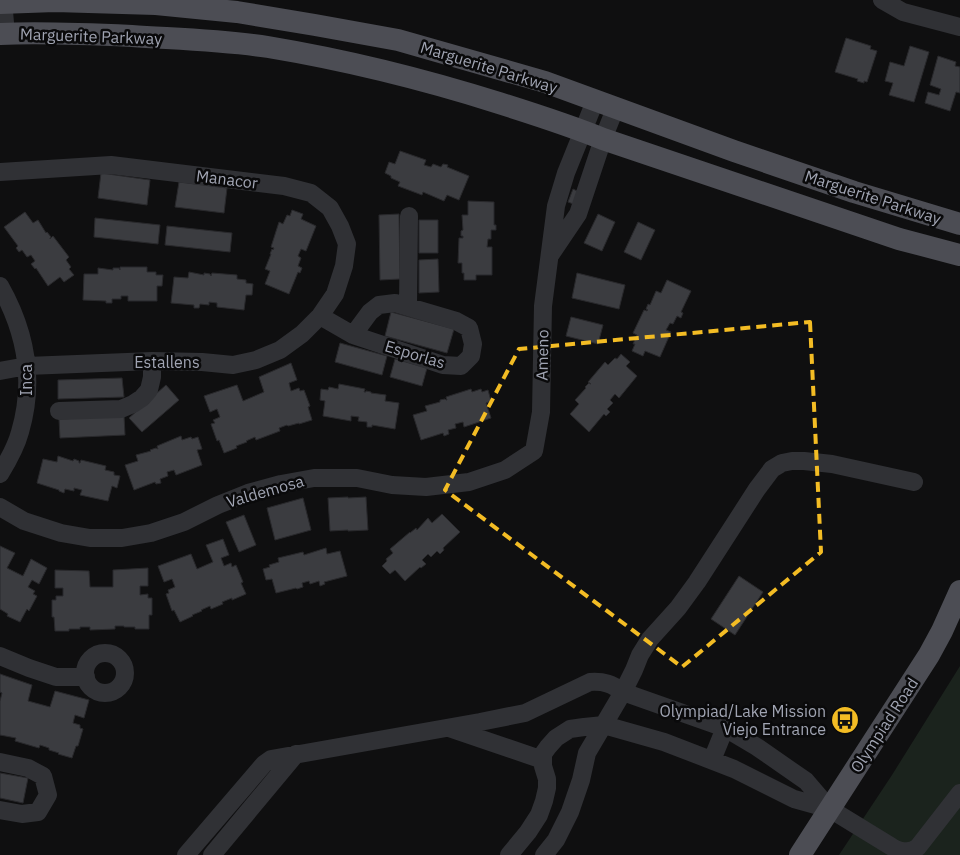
<svg xmlns="http://www.w3.org/2000/svg" width="960" height="855" viewBox="0 0 960 855" font-family="'IBM Plex Sans',sans-serif">
	<style>
		.green { fill: #1b231d }
		.building { fill: #3b3c40; stroke: #29292c }
		.lines { fill: none; stroke-linecap: round; stroke-linejoin: round }
		.minor { stroke: #303135; stroke-width: 18 }
		.major { stroke: #4c4d54; stroke-width: 22 }
		.marked { fill: none; stroke: #f3bc24; stroke-width: 4; stroke-dasharray: 10 6; stroke-linejoin: round }
		.labels { text-anchor: middle; dominant-baseline: central; stroke-width: 5; stroke-linejoin: round; paint-order: stroke }
		.street-label { font-size: 16px; fill: #a0a4b2; stroke: #0a0a0b }
		.poi-label { font-size: 16px; fill: #a0a4b2; stroke: #0a0a0b; text-anchor: end }
	</style>
	<rect width="100%" height="100%" fill="#0f0f10"/>
	<path class="green" d="M960,666V855H839L892,775Z"/>
	<path class="building" d="M846,38L871,46L870,49L877,51L867,82L864,81V83L857,81L858,79L835,72Z
		M910,46L929,52L914,102L889,95L893,83L885,81L890,62L904,66Z
		M938,56L956,62L955,66L960,67V93L956,92L950,111L925,103L928,92L939,95L941,89L930,85Z
		M400,151L426,160L424,165L431,167L433,164L441,167L443,164L448,165L447,167L469,176L459,200L447,195L444,201L423,192L422,195L398,186L400,182L391,178V176L385,173L389,162L395,164Z
		M101,173L150,180L147,205L98,198Z
		M179,182L227,188L224,213L175,207Z
		M573,189L581,193L576,205L568,202Z
		M468,201L494,202V225H496V230H491V239H488L487,247H492V275H476V280H464V273H462V263H458L459,238H463V236H461V231L463,230L462,215H468Z
		M292,210L303,214L301,219L316,226L306,251L301,249L298,256L301,258L298,266L302,268L300,273L298,272L289,294L265,284L270,271L265,269L271,254H270L272,249L273,250L274,248L271,247L279,222L283,224L287,215L290,216Z
		M25,212L33,223L38,220L46,233L47,232L51,237L50,238V239L53,236L69,257L66,260L71,267L69,269L74,275L64,282L60,277L48,286L36,268L35,269L31,264L35,261L31,255L27,257L22,250L19,252L16,248L18,246L4,227Z
		M399,214L400,279L380,280L379,215Z
		M598,214L615,222L602,251L584,243Z
		M95,218L160,225L158,244L94,237Z
		M419,220H438V253H419Z
		M638,222L655,230L641,260L624,252Z
		M167,226L232,233L230,252L165,245Z
		M438,259L439,292L419,293V260Z
		M120,267H147V272H156V275H163L162,286H157V301H128V296H121V299H112V303H106V301L83,300L84,274H98V268L113,270V268H119L120,270Z
		M189,272L204,275V273L210,274L211,276L212,273L237,275V279L246,280V283L253,284L252,295H246L244,310L217,307V303L209,302V305L200,304L199,308H194V305L171,303L174,277L188,278Z
		M577,273L625,285L619,309L572,298Z
		M667,280L691,291L681,312L683,313L681,318L677,316L673,324L670,323L666,330L671,332L660,357L645,351L643,356L632,351L635,344H633L637,335L633,333L644,310L647,311L648,310L646,309L648,304L650,305L656,291L661,293Z
		M391,312L454,329L447,353L385,336Z
		M571,317L603,325L598,344L566,336Z
		M340,343L387,356L382,375L335,362Z
		M621,354L630,362L626,366L637,376L619,398L615,394L610,400L613,403L607,409L610,412L606,416L604,414L589,432L570,414L579,404L575,400L586,388L585,387L589,383L591,384L588,382L605,362L608,365L615,358L617,359Z
		M395,359L427,368L422,386L390,377Z
		M291,363L297,380L289,383L291,391L299,388L300,391L304,390L310,406L308,407L312,420L299,424V423L288,426L287,425L279,428L280,431L256,440L255,437L246,441L247,442L236,446L237,448L224,453L219,440L217,441L211,424L215,423L213,420L220,417L217,409L210,412L204,396L237,385L243,401L264,392L259,377Z
		M122,378L124,397L58,399V380Z
		M339,384L365,389L364,392H366V391L371,392V393L386,395L385,401L399,403L395,429L372,425V427H367V422L358,421L359,417L351,416V421L323,416L325,401L320,400L321,389L328,390L329,387L338,389Z
		M166,385L179,400L142,432L129,418Z
		M471,389L472,392L481,389L482,392L488,390L491,401L486,403L491,418L464,427L463,422L455,424L456,428L448,430L449,434L444,436L443,433L421,440L413,415L427,411L425,406L440,402V400L445,399L446,400H447L446,397Z
		M124,416L125,435L60,438L59,419Z
		M181,436L182,440L191,437L192,439L198,437L202,449L197,450L202,465L176,475L174,470L167,472L168,476L160,479L161,483L156,484L155,482L134,490L125,465L138,461L136,455L151,451L150,450L156,448L158,449L157,446Z
		M58,456L73,461L74,459L79,461V463H80L81,460L106,466L105,470L114,472V475L120,476L117,488L112,486L108,501L80,495L82,490L74,488V491L65,489L64,493L59,491V490L37,483L43,459L57,462Z
		M348,497V498L366,497L368,530L348,531V530L330,531L328,498Z
		M303,498L311,530L275,540L267,508Z
		M442,514L460,532L443,548L444,550L440,554L437,551L431,557L428,554L422,560L426,564L421,568L420,567L405,581L395,570L390,574L382,566L387,561L386,559L393,553L390,549L410,532V533L416,528L417,530L428,518L432,523Z
		M244,515L256,545L239,552L226,522Z
		M223,539L229,555L221,558L224,566L231,563L232,567L236,565L243,582L241,583L246,594L232,600V598L222,602L223,604L211,609L210,606L201,610L202,611L192,615L193,616L180,622L174,610L172,611L166,594L169,593L168,590L175,587L172,579L164,582L158,566L191,554L197,569L213,562L206,545Z
		M0,546L15,553L7,568L23,576L31,559L47,568L39,584L32,580L28,587L35,591L33,594L37,596L29,611L27,609L20,622L7,616L8,614L0,609Z
		M326,548L327,554L340,551L347,576L324,582L325,584L320,586L319,581L310,584L309,581L302,583L303,587L297,589L296,588L276,593L272,579L266,580L263,569L270,567L269,565L279,562L278,558L303,552L304,555Z
		M148,568V586H140V595L148,594V598H152V615H149V629H135V627H124V626H115V629L90,630V627H80V629H69V631H55L54,617H52V600H56V596H63V588H55V570L89,571L90,587H113V570Z
		M739,576L763,592L735,635L711,619Z
		M0,674L32,685L28,701L50,707L55,691L89,700L84,718L75,715L73,723L80,725V728L83,729L78,746H76L72,758L58,754L59,753L49,750V748L40,745L39,748L15,741L16,738L0,735V701L2,693L0,692Z
		M0,773L28,778L23,803L0,798Z"/>
	<g class="lines">
		<path class="minor" d="M3,0L6,34
			M882,0L903,12L960,27
			M0,172L111,165L284,186L311,193L330,208L340,226L347,244L344,266L335,294L320,316L302,334L280,350L256,360L233,365L202,362L152,361L27,366L0,371
			M551,254L578,214L603,139L615,109
			M0,286C26,332 35,381 20,432C16,447 8,461 0,474
			M408,307L409,216
			M320,316L353,335L443,365L461,366L471,356L473,344L469,328L456,321L395,303L379,305L370,312L353,335
			M59,411L121,409L133,404L142,398L149,390L152,377V361
			M0,507L24,521L61,533L90,538H122L151,533L184,522L218,505L248,493L281,484L314,478H357L392,485L426,487L469,482L505,470L534,451L541,412L543,306L556,206L566,173L595,101
			M85 673a20 20 0 1 1 40 0a20 20 0 1 1-40 0Z
			M0,656L29,668L56,677H86
			M449,728L543,760
			M712,760L725,728
			M0,762L28,768L43,776L48,795L38,812L22,814L0,810
			M186,855L264,764L271,759L480,722L525,713L590,682C604,681 612,684 623,692L725,728L757,747L806,781L830,809
			M212,855L296,754
			M509,855L528,832L539,815L544,801L547,788V779L543,766V754L548,747L556,738L570,729L584,727L604,725L664,742L734,769L794,799L830,809L892,847C901,852 910,854 918,847L960,793
			M544,855L556,840L570,812L581,780L587,753L623,692L634,670L640,655L650,639L678,608L697,582L757,489L772,469L782,463L792,461H804L832,464L914,482"/>
		<path class="major" d="M0,3L55,1L156,4L237,12L315,25L398,40L545,82L734,151L854,192L960,224
			M0,34C44,32 88,34 132,36C177,39 223,40 268,47C346,60 423,79 499,103C534,114 569,125 603,139L899,239L960,255
			M800,855L929,655L942,631L960,591"/>
	</g>
	<path class="marked" d="M810,322L821,552L682,667L445,490L519,349Z"/>
	<defs>
		<g id="bus-disc" transform="scale(1.4375)"><circle r="9.5" fill="#f3bc24" stroke="#0a0a0b"/><path d="M-5-6H5V4H4V6H2V4H-2V6H-4V4H-5ZM-3.5-4V0h7V-4ZM-3.5 1.2v1.5H-2V1.2ZM2 1.2v1.5H3.5V1.2Z" fill="#111"/></g>
	</defs>
	<g fill-rule="evenodd">
		<use href="#bus-disc" x="845" y="720"/>
	</g>
	<g class="labels">
		<g class="street-label">
			<text transform="translate(91 36) rotate(2)">Marguerite Parkway</text>
			<text transform="translate(489 67) rotate(17)">Marguerite Parkway</text>
			<text transform="translate(227 179) rotate(7)">Manacor</text>
			<text transform="translate(873 197) rotate(18)">Marguerite Parkway</text>
			<text transform="translate(415 354) rotate(17)">Esporlas</text>
			<text transform="translate(542 355) rotate(-89)">Ameno</text>
			<text x="167" y="362">Estallens</text>
			<text transform="translate(26 380) rotate(-90)">Inca</text>
			<text transform="translate(265 491) rotate(-16)">Valdemosa</text>
			<text transform="translate(884 725) rotate(-57)">Olympiad Road</text>
		</g>
		<g class="poi-label">
			<text x="826" y="711">Olympiad/Lake Mission<tspan x="826" dy="18">Viejo Entrance</tspan></text>
		</g>
	</g>
</svg>
